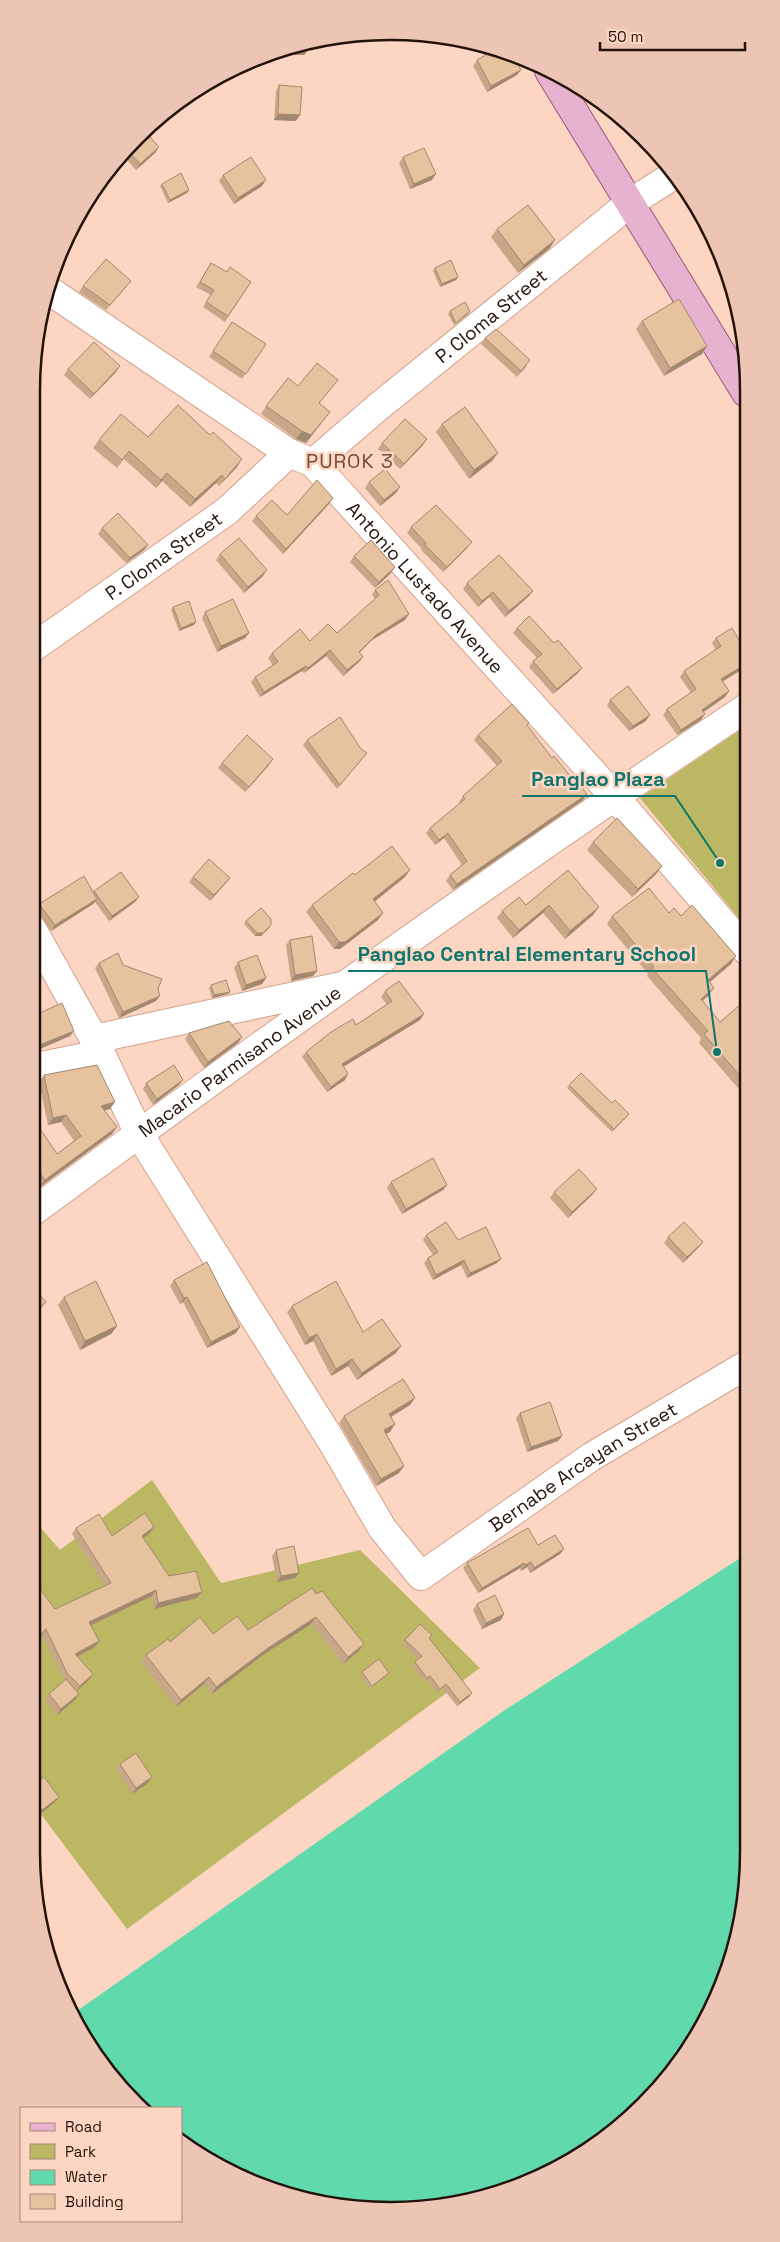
<svg xmlns="http://www.w3.org/2000/svg" width="780" height="2242" viewBox="0 0 780 2242" font-family="'Space Grotesk',sans-serif">
	<style>
		.green { fill: #bbb762 }
		.water { fill: #60daad }
		.lines { fill: none; stroke-linecap: round; stroke-linejoin: round }
		.minor-casing { stroke: #d2a38d; stroke-width: 30 }
		.major-casing { stroke: #985976; stroke-width: 30 }
		.minor { stroke: #fff; stroke-width: 28 }
		.major { stroke: #e7b2d0; stroke-width: 28 }
		.wall { fill: #c7a788 }
		.shaded-wall { fill: #a2886f }
		.building { fill: #e7c29e; stroke: #a2886f }
		.labels { text-anchor: middle; dominant-baseline: central; stroke-width: 5; stroke-linejoin: round; paint-order: stroke }
		.street-label { font-size: 19px; fill: #24130b; stroke: #fdd5c3 }
		.neighbourhood-label { font-size: 20px; letter-spacing: 1px; fill: #744b37; stroke: #fdd5c3 }
		.rim { fill: none; stroke: #24130b; stroke-width: 2.5 }
		.leader { fill: none; stroke: #0f766e; stroke-width: 2 }
		.callout-dot { fill: #0f766e; stroke: #fdd5c3; stroke-width: 2 }
		.callout-label { font-size: 20px; text-anchor: middle; font-weight: bold; fill: #0f766e; stroke: #fdd5c3; stroke-width: 5; stroke-linejoin: round; paint-order: stroke }
	</style>
	<rect width="100%" height="100%" fill="#fdd5c3"/>
	<path class="green" d="M746,726L747,928L640,798Z
		M152,1480L221,1583L360,1550L480,1668L127,1929L31,1801V1517L60,1550Z"/>
	<path class="water" d="M748,1553L749,1852L737,1945L688,2052L644,2105L590,2150L483,2199L413,2210L343,2208L231,2174L181,2143V2108H141L120,2089L74,2013L502,1712Z"/>
	<g class="lines">
		<g class="minor-casing">
			<g id="minor">
				<path id="s1" d="M47,289L289,453L313,463L614,796L747,951"/>
				<path id="s2" d="M313,463L378,407L630,203L674,175"/>
				<path id="s3" d="M31,649L227,511L289,453"/>
				<path d="M31,927L94,1039"/>
				<path id="s4" d="M342,986L94,1039L139,1134L331,1440L382,1528L421,1576L591,1457L748,1364"/>
				<path d="M31,1068L101,1054"/>
				<path id="s5" d="M31,1213C266,1040 503,870 746,708"/>
			</g>
		</g>
		<g class="major-casing">
			<path id="major" d="M549,71L746,393"/>
		</g>
		<use href="#minor" class="minor"/>
		<use href="#major" class="major"/>
	</g>
	<path class="wall" d="M308,42V50L304,55H284L285,48Z
		M477,60L517,75L487,92L473,66Z
		M279,85L296,121L274,120L276,91Z
		M144,130L159,147L155,153L136,170L122,154Z
		M403,157L432,180L410,189L399,163Z
		M223,175L262,186L234,204L219,181Z
		M162,184L189,190L187,193L168,203L160,186Z
		M497,229L555,240L549,249L518,273L491,237Z
		M211,263L227,272L251,282L225,322L203,307L211,295L196,287Z
		M435,268L458,277L456,280L440,287L433,271Z
		M83,286H127L106,310L79,292Z
		M450,311L468,314L454,325L448,314Z
		M642,321L707,346L702,354L664,376L636,329Z
		M232,322L266,344L242,379L209,357Z
		M485,338L527,366L517,377L481,344Z
		M68,369L116,372L90,399L64,375Z
		M298,386L332,388L319,403L324,419L306,443L296,439L261,414L266,406Z
		M442,424L492,461L469,479L436,432Z
		M148,437L237,467L219,486L216,483L190,507L162,481L156,488L124,459L117,468L93,448L99,440Z
		M382,443L423,445L400,469L378,449Z
		M369,482L396,493L380,506L365,488Z
		M329,504L283,554L252,521L256,516L287,515Z
		M411,527L468,547L443,572L421,550L422,549L407,533Z
		M102,528L148,545L144,550L126,563L98,534Z
		M220,554L263,576L244,593L216,560Z
		M354,556L391,573L375,588L350,562Z
		M467,583L529,596L505,617L489,597L478,607L463,589Z
		M375,590L405,620L372,640L359,653L363,657L359,662L343,676L326,656L304,673L302,671L260,697L251,682L255,677L273,666L268,658L272,653L337,633L375,599L372,595Z
		M173,607L194,625L179,631L171,610Z
		M205,612L249,633L245,638L217,652L202,618Z
		M517,628L554,643L582,668L578,673L553,694L529,667L533,661L537,658L513,633Z
		M716,638L746,667L722,681L729,691L725,697L703,712L701,720L677,735L663,715L667,709L691,693L680,677L684,671L716,650L712,643Z
		M610,700L646,721L629,731L607,706Z
		M527,726L552,758L587,794L583,800L453,890L446,881L450,875L462,865L444,838L435,845L426,833L430,828L460,803L459,802L463,796L497,766L474,740L478,735Z
		M307,740L361,749L367,753L337,789L303,745Z
		M273,759L269,765L245,792L218,768L222,763Z
		M593,842L662,866L656,874L632,897L587,850Z
		M568,870L593,915L565,939L543,913L513,938L497,918L502,911L526,905Z
		M355,875L405,877L374,901L378,920L340,949H334L306,912L312,905Z
		M193,877L226,883L210,901L189,882Z
		M94,891L135,902L109,921L95,902L93,904L51,931L35,910L39,904L93,892Z
		M669,913L681,916L731,964L709,982L708,996L702,1000L720,1022L747,999V1105L741,1098L744,1095L699,1043L701,1038L647,976L648,974L607,924L612,916Z
		M246,921L269,928L261,936H255L244,924Z
		M290,940L317,971L313,976L291,981L286,945Z
		M238,962L266,978L262,984L242,991L234,968Z
		M99,963L123,965L158,989L156,1001L119,1018L95,968Z
		M211,985L230,992L228,994L212,998L209,988Z
		M385,991L420,1020L343,1067L345,1080L327,1092L302,1057L306,1052L356,1025L387,1005L381,997Z
		M31,1017L70,1036L33,1052L31,1048Z
		M189,1033L242,1037L238,1043L204,1068L185,1039Z
		M44,1075L110,1109L104,1110L112,1134L40,1187L31,1176V1133L57,1154L74,1141L61,1122L48,1125L39,1082Z
		M146,1083L179,1085L153,1105L143,1089Z
		M569,1085L612,1103L627,1117L612,1132L567,1088Z
		M391,1182L447,1185L443,1190L402,1214L387,1188Z
		M554,1192L593,1194L568,1218L550,1198Z
		M426,1235L458,1240L497,1263L467,1278L461,1265L433,1280L424,1263L428,1258L433,1255L423,1240Z
		M668,1237L699,1247L683,1263L664,1243Z
		M174,1280L236,1333L207,1348L183,1302L180,1304L170,1286Z
		M64,1297L117,1326L111,1334L80,1350L58,1305Z
		M292,1306L363,1332L396,1353L357,1380L348,1366L331,1376L313,1341L305,1345L287,1312Z
		M410,1405L391,1417L390,1432L386,1433L399,1473L376,1486L339,1423L344,1416Z
		M520,1413L558,1441L527,1452L516,1418Z
		M76,1528L112,1536L150,1533L143,1538L169,1576L202,1592L197,1598L154,1609L152,1596L91,1625L99,1641L95,1647L77,1656L89,1680L76,1691L75,1700L57,1715L45,1700L49,1694L65,1680L42,1635L55,1609L105,1586L72,1534Z
		M564,1549L560,1554L530,1573L527,1567L521,1571L520,1568L478,1593L463,1568L467,1563Z
		M276,1550L299,1573L295,1578L277,1582L272,1556Z
		M316,1594L359,1651L343,1664L311,1624L263,1655L212,1694L204,1684L176,1707L141,1662L146,1655L170,1642L213,1634L248,1630Z
		M477,1604L504,1614L501,1620L482,1629L473,1610Z
		M432,1635L429,1639L469,1697L457,1706L443,1688L437,1693L427,1680L425,1682L412,1666L415,1662L419,1659L402,1644L405,1640Z
		M362,1672L389,1673L387,1675L370,1688L360,1675Z
		M120,1764L148,1783L132,1794L116,1769Z
		M31,1787L59,1797L55,1802L38,1816L31,1806Z"/>
	<path class="shaded-wall" d="M288,49L308,50L304,55H284Z
		M521,70L517,75L487,92L491,86Z
		M278,114L300,115L296,121L274,120Z
		M159,147L155,153L136,170L140,164Z
		M436,174L432,180L410,189L414,184Z
		M266,180L262,186L234,204L238,198Z
		M189,190L187,193L168,203L170,200Z
		M555,240L549,249L518,273L524,265Z
		M458,277L456,280L440,287L442,284Z
		M470,311L468,314L454,325L456,323Z
		M707,346L702,354L664,376L670,368Z
		M120,366L116,372L90,399L94,394Z
		M330,412L306,443L296,439L302,431Z
		M427,439L423,445L400,469L404,464Z
		M498,453L492,461L469,479L474,470Z
		M242,459L237,467L219,486L225,479Z
		M167,473L162,481L156,488L161,480Z
		M222,475L216,483L190,507L195,499Z
		M400,487L396,493L380,506L384,500Z
		M333,498L329,504L283,554L286,549Z
		M472,542L468,547L443,572L447,567Z
		M148,545L144,550L126,563L130,558Z
		M395,567L391,573L375,588L379,582Z
		M267,570L263,576L244,593L248,587Z
		M533,591L529,596L505,617L509,611Z
		M493,592L489,597L478,607L482,601Z
		M409,614L405,620L372,640L355,657L359,652L376,635Z
		M196,622L194,625L179,631L181,628Z
		M249,633L245,638L217,652L221,646Z
		M330,650L326,656L304,673L308,668Z
		M363,657L359,662L343,676L347,670Z
		M746,664V667L717,685L721,679Z
		M306,666L302,671L260,697L264,692Z
		M582,668L578,673L553,694L557,689Z
		M729,691L725,697L698,716L702,710Z
		M705,714L701,720L677,735L681,730Z
		M650,715L646,721L629,731L633,726Z
		M273,759L269,765L245,792L249,787Z
		M587,794L583,800L453,890L457,884Z
		M448,833L444,838L435,845L439,840Z
		M662,866L656,874L632,897L638,889Z
		M410,870L405,877L368,907L373,899Z
		M230,878L226,883L210,901L214,895Z
		M139,897L135,902L109,921L112,916Z
		M97,899L93,904L51,931L55,925Z
		M549,905L543,913L513,938L519,930Z
		M599,907L593,915L565,939L570,931Z
		M383,913L378,920L340,949H334L339,942Z
		M271,925L269,928L261,936H255L257,933Z
		M736,956L731,964L702,989L708,980Z
		M317,971L313,976L291,981L295,975Z
		M266,978L262,984L242,991L246,985Z
		M714,988L708,996L695,1007L701,999Z
		M230,992L228,994L212,998L214,995Z
		M160,996L156,1001L119,1018L123,1012Z
		M424,1014L420,1020L338,1070L342,1064Z
		M74,1031L70,1036L33,1052L37,1046Z
		M242,1037L238,1043L204,1068L208,1062Z
		M348,1074L345,1080L327,1092L331,1087Z
		M183,1080L179,1085L153,1105L157,1099Z
		M115,1102L110,1109L96,1113L101,1106Z
		M66,1115L61,1122L48,1125L53,1118Z
		M117,1127L112,1134L40,1187L45,1180Z
		M447,1185L443,1190L402,1214L406,1209Z
		M597,1189L593,1194L568,1218L572,1212Z
		M703,1242L699,1247L683,1263L687,1257Z
		M501,1259L497,1263L467,1278L470,1273Z
		M464,1260L461,1265L433,1280L436,1275Z
		M187,1297L183,1302L180,1304L184,1298Z
		M46,1302L42,1307L31,1318V1316Z
		M117,1326L111,1334L80,1350L85,1341Z
		M240,1327L236,1333L207,1348L211,1342Z
		M317,1334L313,1341L305,1345L309,1338Z
		M401,1346L396,1353L357,1380L362,1373Z
		M352,1359L348,1366L331,1376L336,1369Z
		M415,1398L410,1405L384,1421L389,1414Z
		M395,1424L390,1432L379,1437L384,1430Z
		M562,1436L558,1441L527,1452L531,1447Z
		M404,1466L399,1473L376,1486L381,1479Z
		M154,1527L150,1533L138,1542L142,1536Z
		M564,1549L560,1554L530,1573L534,1568Z
		M531,1562L527,1567L521,1571L525,1565Z
		M524,1563L520,1568L478,1593L482,1588Z
		M299,1573L295,1578L277,1582L281,1576Z
		M156,1590L152,1596L85,1628L89,1622Z
		M202,1592L197,1598L154,1609L158,1603Z
		M504,1614L501,1620L482,1629L486,1623Z
		M316,1617L311,1624L263,1655L212,1694L216,1687L268,1648Z
		M46,1629L42,1635L31,1647V1645Z
		M99,1641L95,1647L71,1660L75,1654Z
		M364,1644L359,1651L343,1664L348,1657Z
		M93,1674L89,1680L75,1692L80,1686Z
		M209,1677L204,1684L176,1707L181,1700Z
		M472,1693L469,1697L457,1706L460,1702Z
		M79,1694L75,1700L57,1715L61,1709Z
		M152,1777L148,1783L132,1794L136,1788Z
		M59,1797L55,1802L38,1816L42,1810Z"/>
	<path class="building" d="M308,42V50L288,49V47Z
		M496,49L513,56L521,70L491,86L477,60Z
		M279,85L302,87L300,115L278,114Z
		M144,130L159,147L140,164L127,149Z
		M424,148L436,174L414,184L403,157Z
		M251,157L266,180L238,198L223,175Z
		M181,173L189,190L170,200L162,184Z
		M528,205L555,240L524,265L497,229Z
		M106,259L131,281L110,305L83,286Z
		M451,260L458,277L442,284L435,268Z
		M211,263L227,272L230,267L251,282L228,316L206,302L214,290L200,282Z
		M679,299L707,346L670,368L642,321Z
		M465,302L470,311L456,323L450,311Z
		M232,322L266,344L246,374L213,351Z
		M496,329L530,360L521,371L485,338Z
		M94,342L120,366L94,394L68,369Z
		M317,363L338,380L319,403L330,412L311,435L302,431L266,406L288,378L298,386Z
		M178,405L210,435L213,432L242,459L225,479L222,475L195,499L167,473L161,480L129,451L122,460L99,440L121,414L148,437Z
		M465,407L498,453L474,470L442,424Z
		M405,419L427,439L404,464L382,443Z
		M385,469L400,487L384,500L369,482Z
		M317,480L333,498L286,549L256,516L272,500L287,515Z
		M436,505L472,542L447,567L425,545L426,543L411,527Z
		M118,513L148,545L130,558L102,528Z
		M239,538L267,570L248,587L220,554Z
		M371,540L395,567L379,582L354,556Z
		M499,555L533,591L509,611L493,592L482,601L467,583Z
		M388,580L409,614L376,635L359,652L363,657L347,670L330,650L308,668L306,666L264,692L255,677L278,662L272,653L300,629L310,641L328,624L337,633L379,595L375,590Z
		M233,599L249,633L221,646L205,612Z
		M189,601L196,622L181,628L173,607Z
		M529,616L554,643L558,640L582,668L557,689L533,661L542,654L517,628Z
		M732,628L746,652V664L721,679L729,691L702,710L705,714L681,730L667,709L696,689L684,671L721,646L716,638Z
		M628,686L650,715L633,726L610,700Z
		M512,704L529,723L527,725L552,758L554,756L577,784L578,783L587,794L457,884L450,875L467,861L448,833L439,840L430,828L465,799L463,796L502,761L478,735Z
		M340,717L361,749L367,753L340,785L307,740Z
		M247,735L273,759L249,787L222,763Z
		M617,818L662,866L638,889L593,842Z
		M392,846L410,870L373,899L383,913L345,942H339L312,905L353,873L355,875Z
		M209,859L230,878L214,895L193,877Z
		M568,870L599,907L570,931L549,905L519,930L502,911L519,897L526,905Z
		M121,872L139,897L112,916L94,891Z
		M84,876L97,899L55,925L39,904Z
		M649,888L669,913L674,908L681,916L692,905L736,956L708,980L714,988L701,999L720,1022L747,999V1084L704,1034L708,1031L652,968L654,967L612,916Z
		M261,908L271,919V925L263,933H257L246,921Z
		M312,936L317,971L295,975L290,940Z
		M118,953L123,965L162,979L158,989L160,996L123,1012L99,963Z
		M257,955L266,978L246,985L238,962Z
		M226,980L230,992L214,995L211,985Z
		M399,981L424,1014L342,1064L348,1074L331,1087L306,1052L331,1032L353,1019L356,1025L392,1001L385,991Z
		M62,1003L74,1031L37,1046L31,1033V1017Z
		M229,1021L242,1037L208,1062L189,1033Z
		M97,1065L115,1102L101,1106L117,1127L45,1180L31,1162V1133L39,1127L57,1154L81,1136L66,1115L53,1118L44,1075Z
		M174,1065L183,1080L157,1099L146,1083Z
		M581,1073L612,1103L615,1100L629,1114L614,1129L569,1085Z
		M433,1158L447,1185L406,1209L391,1182Z
		M579,1169L597,1189L572,1212L554,1192Z
		M446,1222L458,1240L486,1227L501,1259L470,1273L464,1260L436,1275L428,1258L438,1252L426,1235Z
		M684,1222L703,1242L687,1257L668,1237Z
		M207,1262L240,1327L211,1342L187,1297L184,1298L174,1280Z
		M96,1281L117,1326L85,1341L64,1297Z
		M336,1281L363,1332L382,1319L401,1346L362,1373L352,1359L336,1369L317,1334L309,1338L292,1306Z
		M32,1286L46,1302L31,1316V1287Z
		M403,1379L415,1398L389,1414L395,1424L384,1430L404,1466L381,1479L344,1416Z
		M550,1402L562,1436L531,1447L520,1413Z
		M145,1513L154,1527L142,1536L169,1576L196,1571L202,1592L158,1603L156,1590L89,1622L99,1641L75,1654L93,1674L80,1686L67,1673L46,1629L31,1645V1577L55,1609L111,1583L76,1528L99,1514L112,1536Z
		M528,1528L538,1545L555,1535L564,1549L534,1568L531,1562L525,1565L524,1563L482,1588L467,1563Z
		M294,1546L299,1573L281,1576L276,1550Z
		M312,1588L316,1594L322,1591L364,1644L348,1657L316,1617L268,1648L216,1687L209,1677L181,1700L146,1655L168,1639L170,1642L200,1617L213,1634L237,1616L248,1630Z
		M495,1595L504,1614L486,1623L477,1604Z
		M420,1624L432,1635L429,1638L472,1693L460,1702L446,1684L440,1689L430,1676L427,1678L415,1662L422,1656L405,1640Z
		M379,1659L389,1673L372,1686L362,1672Z
		M66,1679L79,1694L61,1709L49,1694Z
		M136,1753L152,1777L136,1788L120,1764Z
		M44,1777L59,1797L42,1810L31,1796V1787Z"/>
	<g class="labels">
		<g class="street-label">
			<text stroke="none"><textPath href="#s2" startOffset="231">P. Cloma Street</textPath></text>
			<text stroke="none"><textPath href="#s3" startOffset="162">P. Cloma Street</textPath></text>
			<text stroke="none"><textPath href="#s1" startOffset="486">Antonio Lustado Avenue</textPath></text>
			<text stroke="none"><textPath href="#s5" startOffset="258">Macario Parmisano Avenue</textPath></text>
			<text stroke="none"><textPath href="#s4" startOffset="1079">Bernabe Arcayan Street</textPath></text>
		</g>
		<g class="neighbourhood-label">
			<text x="350" y="461">PUROK 3</text>
		</g>
	</g>
	<path d="M0 0H780V2242H0ZM390 40H390A350 350 0 0 1 740 390V1852A350 350 0 0 1 390 2202H390A350 350 0 0 1 40 1852V390A350 350 0 0 1 390 40Z" fill="#ecc5b4" fill-rule="evenodd"/>
	<path class="rim" d="M390 40H390A350 350 0 0 1 740 390V1852A350 350 0 0 1 390 2202H390A350 350 0 0 1 40 1852V390A350 350 0 0 1 390 40Z"/>
	<path class="leader" d="M720 863L675 796H522M717 1052L706 971H348"/>
	<g class="callout-dot">
		<circle cx="720" cy="863" r="5"/>
		<circle cx="717" cy="1052" r="5"/>
	</g>
	<g class="callout-label">
		<text x="598" y="786">Panglao Plaza</text>
		<text x="527" y="961">Panglao Central Elementary School</text>
	</g>
	<rect x="20" y="2107" width="162" height="115" fill="#fdd5c3" stroke="#a68779"/>
	<rect x="30" y="2123" width="25" height="8" fill="#e7b2d0" stroke="#a68779"/>
	<text x="65" y="2132" font-size="15" fill="#24130b">Road</text>
	<rect x="30" y="2144" width="25" height="15" fill="#bbb762" stroke="#a68779"/>
	<text x="65" y="2157" font-size="15" fill="#24130b">Park</text>
	<rect x="30" y="2170" width="25" height="15" fill="#60daad" stroke="#a68779"/>
	<text x="65" y="2182" font-size="15" fill="#24130b">Water</text>
	<rect x="30" y="2194" width="25" height="15" fill="#e7c29e" stroke="#a68779"/>
	<text x="65" y="2207" font-size="15" fill="#24130b">Building</text>
	<path d="M600 42v8h145v-8" fill="none" stroke="#24130b" stroke-width="2.5"/>
	<text x="608" y="42" font-size="15" fill="#24130b" stroke="#fdd5c3" stroke-width="4" paint-order="stroke">50 m</text>
</svg>
